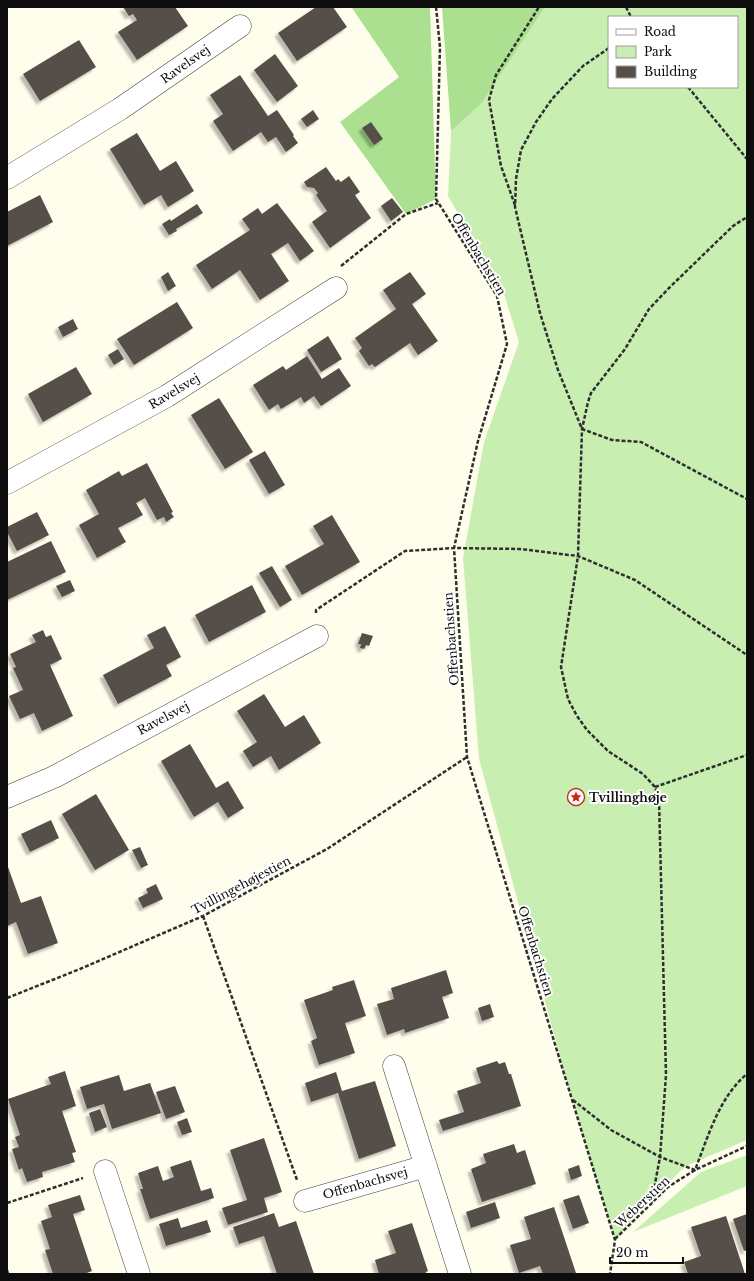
<svg xmlns="http://www.w3.org/2000/svg" width="754" height="1281" viewBox="0 0 754 1281" font-family="'Libre Baskerville',serif">
	<style>
		.green { fill: #c9eeb2; fill-rule: evenodd }
		.forest { fill: #aae090 }
		.building { fill: #574f48; filter: url(#shadow) }
		.lines { fill: none; stroke-linecap: round; stroke-linejoin: round }
		.street-casing { stroke: #404040; stroke-width: 23 }
		.path { stroke: #2f2f2f; stroke-width: 2.5; stroke-dasharray: 4 2; stroke-linecap: butt }
		.street { stroke: #fff; stroke-width: 22 }
		.labels { text-anchor: middle; dominant-baseline: central; stroke-width: 4; stroke-linejoin: round; paint-order: stroke }
		.street-label { font-size: 12px; fill: #0d0d0d; stroke: #fff }
		.poi-label { font-size: 12px; font-weight: bold; fill: #0d0d0d; stroke: #fff; text-anchor: start }
	</style>
	<defs>
		<filter id="shadow"><feDropShadow dx="-3.5" dy="3.5" stdDeviation="1" flood-color="#0004"/></filter>
	</defs>
	<rect width="100%" height="100%" fill="#fffeed"/>
	<path class="green" d="M545,7H747V1140L686,1166L656,1194L615,1240L572,1100L479,759L463,558L484,442L519,342L503,291L448,196L451,131L482,103ZM609,17H737V87H609Z
		M747,1155V1186L633,1232L701,1172Z"/>
	<path class="forest" d="M353,7H430L436,199L406,214L340,122L399,77L352,8Z
		M442,7H545L482,103L451,131Z"/>
	<path class="building" d="M123,7H175L188,26L137,60L118,32L137,20L133,14L129,16Z
		M316,7H333L347,27L297,61L278,33Z
		M79,40L96,67L40,101L23,74Z
		M275,54L298,86L277,102L254,70Z
		M240,75L268,116L277,110L294,135L293,136L298,143L286,152L276,137L268,142L261,132L233,151L213,121L223,114L210,95Z
		M313,110L319,119L307,127L301,119Z
		M371,122L383,139L374,145L362,128Z
		M137,133L160,171L176,161L194,191L168,207L161,195L144,205L110,149Z
		M326,167L336,181L338,179L341,182L349,176L360,192L355,195L371,218L330,248L312,222L327,211L316,195L318,193L314,188L307,187L304,182Z
		M40,195L53,222L7,246V212Z
		M392,198L403,212L391,221L381,206Z
		M277,203L314,251L300,261L288,243L271,254L289,281L260,300L240,270L212,289L196,265L250,230L242,219L258,208L262,214Z
		M197,204L203,213L176,229L177,231L169,235L162,224L170,219L171,221Z
		M168,272L176,286L168,291L161,277Z
		M410,272L426,294L412,304L438,341L418,355L410,343L375,367L372,364L369,366L359,351L362,348L355,338L396,309L383,290Z
		M177,302L193,328L134,365L117,339Z
		M73,319L78,329L63,337L58,327Z
		M328,336L342,359L321,372L307,350Z
		M118,349L124,359L114,365L108,355Z
		M307,356L322,379L339,368L351,386L321,406L314,396L304,403L301,397L281,409L278,404L269,410L253,385L283,366L286,370Z
		M76,367L92,394L43,422L28,394Z
		M219,398L253,452L225,469L191,415Z
		M265,451L285,485L269,494L249,460Z
		M147,463L173,512L171,513L174,517L166,522L164,517L157,520L145,498L136,503L143,515L118,528L126,542L97,558L79,525L99,514L86,490L119,471L122,476Z
		M37,512L49,535L17,551L7,532V527Z
		M332,515L360,562L302,595L285,566L324,544L313,526Z
		M51,541L66,572L7,600V562Z
		M272,566L292,600L280,607L259,573Z
		M70,580L75,591L62,597L56,586Z
		M252,585L266,612L209,642L195,615Z
		M165,626L181,657L166,665L172,676L118,704L103,675L154,648L147,635Z
		M43,630L46,637L51,635L62,659L50,665L73,716L42,731L34,713L20,719L9,696L23,690L13,668L16,667L10,654L36,642L32,635Z
		M362,633L373,636L369,646L366,645L364,649L360,648L361,644H358Z
		M264,694L285,727L304,715L321,743L279,770L271,756L253,767L243,751L257,742L237,711Z
		M190,744L216,788L228,781L244,808L228,818L218,802L194,817L161,761Z
		M96,794L129,850L95,870L62,814Z
		M51,820L59,838L30,852L21,834Z
		M140,847L148,865L141,868L132,850Z
		M8,867L21,903L41,896L58,943L28,954L16,922L7,926V868Z
		M156,884L163,899L143,908L138,898L148,893L146,889Z
		M446,970L453,993L442,997L449,1018L405,1033L404,1029L387,1035L377,1004L394,999L391,988Z
		M354,980L366,1016L345,1023L355,1053L319,1065L311,1041L317,1038L304,1000L333,990L332,987Z
		M490,1004L494,1017L482,1021L478,1008Z
		M497,1061L499,1064L505,1062L509,1074H511L521,1106L443,1131L439,1120L464,1112L457,1091L481,1083L476,1068Z
		M65,1071L76,1106L62,1111L76,1152L72,1153L75,1162L42,1172L43,1177L27,1182L22,1168L19,1170L12,1149L19,1147L15,1137L20,1135L8,1099L51,1084L48,1077Z
		M336,1072L342,1091L375,1081L396,1146L359,1159L338,1093L311,1102L305,1083Z
		M119,1075L124,1091L150,1083L161,1113L112,1129L104,1104L87,1109L80,1087Z
		M175,1086L185,1112L166,1119L156,1092Z
		M100,1109L107,1127L95,1132L89,1113Z
		M187,1118L192,1132L182,1135L177,1122Z
		M264,1138L282,1192L264,1198L268,1212L228,1225L222,1208L247,1200L230,1150Z
		M514,1144L517,1153L525,1150L536,1184L482,1202L471,1169L486,1163L483,1154Z
		M191,1160L201,1191L211,1188L214,1198L150,1219L140,1189H143L138,1173L158,1166L163,1181L174,1177L170,1167Z
		M579,1165L582,1176L571,1180L568,1169Z
		M80,1195L85,1210L73,1214L92,1271L84,1274H53L45,1250L50,1249L41,1221L52,1217L48,1205Z
		M579,1195L589,1223L573,1229L563,1200Z
		M495,1202L500,1218L471,1228L466,1212Z
		M554,1207L576,1273L543,1274L540,1266L519,1273L510,1245L531,1239L524,1217Z
		M274,1213L279,1227L296,1221L314,1274H277L264,1236L239,1244L233,1227Z
		M747,1214V1250L744,1251L733,1219Z
		M726,1216L745,1274H688L684,1262L701,1256L691,1227Z
		M178,1218L181,1228L207,1220L211,1232L166,1246L159,1224Z
		M412,1223L428,1271L426,1272V1274H379L375,1260L396,1253L388,1231Z"/>
	<g class="lines">
		<g class="street-casing">
			<path id="street" d="M7,178L120,109L240,26
				M7,483L167,396L336,288
				M7,797L54,777L317,636
				M394,1066L460,1274
				M105,1171L139,1274
				M305,1201L426,1166"/>
		</g>
		<path class="path" d="M436,7L440,47L436,199L497,296L507,344L478,441L454,548L467,757L615,1240L610,1274
			M626,7L631,17
			M609,48L583,66L552,99L536,122L521,150L516,179L515,207L540,313L558,370L582,429L612,440L641,442L747,499
			M688,87L747,159
			M515,205L501,166L489,100L496,75L539,7
			M341,266L406,214L438,203
			M316,613V610L405,551L454,548L520,549L578,556L635,580L747,655
			M655,787L747,755
			M203,916L297,1180
			M7,998L80,969L203,916L327,849L467,757
			M573,1100L611,1130L660,1157L695,1170C708,1137 719,1097 747,1074
			M7,1203L83,1178
			M651,1205L660,1157L666,1075L659,800L655,787L643,774L608,751L587,730L577,716L568,699L561,667L578,556L582,429L588,402L591,393L625,349L649,309L669,288L733,226L747,217
			M615,1239L668,1187L695,1170L747,1146
			M7,1270L8,1274"/>
		<use href="#street" class="street"/>
	</g>
	<defs>
		<g id="sight-ring" transform="scale(0.9)"><circle r="9.5" fill="#fff" stroke="#cb2517" stroke-width="1.5"/><path d="M0-6L1.8-2.2L6-1.7L2.9 1.2L3.7 5.4L0 3.3L-3.7 5.4L-2.9 1.2L-6-1.7L-1.8-2.2Z" fill="#cb2517"/></g>
	</defs>
	<g fill-rule="evenodd">
		<use href="#sight-ring" x="576" y="797"/>
	</g>
	<g class="labels">
		<g class="street-label">
			<text transform="translate(185 64) rotate(-35)">Ravelsvej</text>
			<text transform="translate(479 254) rotate(59)">Offenbachstien</text>
			<text transform="translate(174 391) rotate(-31)">Ravelsvej</text>
			<text transform="translate(451 639) rotate(-94)">Offenbachstien</text>
			<text transform="translate(163 718) rotate(-28)">Ravelsvej</text>
			<text transform="translate(241 885) rotate(-28)">Tvillingehøjestien</text>
			<text transform="translate(536 951) rotate(73)">Offenbachstien</text>
			<text transform="translate(365 1183) rotate(-16)">Offenbachsvej</text>
			<text transform="translate(642 1202) rotate(-43)">Weberstien</text>
		</g>
		<g class="poi-label">
			<text x="589" y="797">Tvillinghøje</text>
		</g>
	</g>
	<rect width="754" height="1281" fill="none" stroke="#0d0d0d" stroke-width="16"/>
	<rect x="608" y="16" width="130" height="72" fill="#ffffff" stroke="#9e9e9e"/>
	<rect x="616" y="29" width="20" height="6" fill="#ffffff" stroke="#9e9e9e"/>
	<text x="644" y="36" font-size="12" fill="#0d0d0d">Road</text>
	<rect x="616" y="46" width="20" height="12" fill="#c9eeb2" stroke="#9e9e9e"/>
	<text x="644" y="56" font-size="12" fill="#0d0d0d">Park</text>
	<rect x="616" y="66" width="20" height="12" fill="#574f48" stroke="#9e9e9e"/>
	<text x="644" y="76" font-size="12" fill="#0d0d0d">Building</text>
	<path d="M610 1257v6h73v-6" fill="none" stroke="#0d0d0d" stroke-width="2"/>
	<text x="616" y="1257" font-size="12" fill="#0d0d0d" stroke="#ffffff" stroke-width="3" paint-order="stroke">20 m</text>
</svg>
